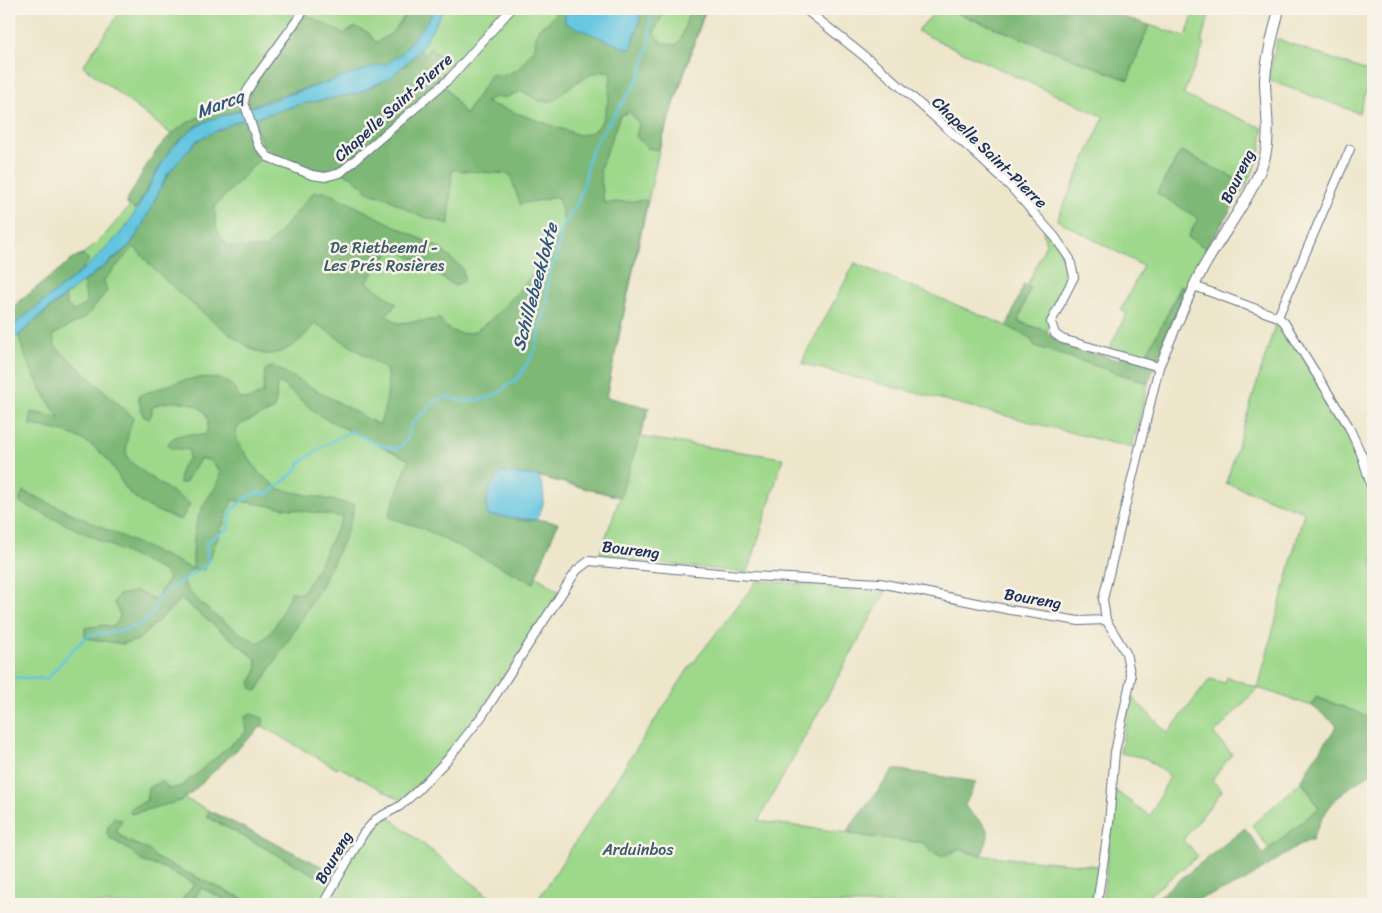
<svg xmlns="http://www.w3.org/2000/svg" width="1382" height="913" viewBox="0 0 1382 913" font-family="Sriracha,sans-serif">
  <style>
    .green { fill: #9ed88b; stroke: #5c8474 }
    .forest { fill: #7eb877; stroke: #4c746a; fill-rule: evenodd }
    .water { fill: #62c5e0; stroke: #3e7a9f }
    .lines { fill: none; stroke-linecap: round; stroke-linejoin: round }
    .stream { stroke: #62c5e0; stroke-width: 2.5 }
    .minor-casing { stroke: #656f84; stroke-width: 10 }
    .tertiary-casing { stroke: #656f84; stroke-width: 12 }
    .minor { stroke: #fff; stroke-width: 8 }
    .tertiary { stroke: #fff; stroke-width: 10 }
    .labels { text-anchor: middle; stroke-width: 5; stroke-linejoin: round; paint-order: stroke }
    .street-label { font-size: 16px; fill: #1b2f5e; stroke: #f7f3e8 }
    .park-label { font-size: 16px; fill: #3c5969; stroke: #f7f3e8 }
    .water-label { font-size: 18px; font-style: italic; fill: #2d547e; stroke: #f7f3e8 }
  </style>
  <rect width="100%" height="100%" fill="#f7f3e8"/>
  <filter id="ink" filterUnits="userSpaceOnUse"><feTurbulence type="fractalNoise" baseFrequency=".02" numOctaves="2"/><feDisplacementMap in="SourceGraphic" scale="10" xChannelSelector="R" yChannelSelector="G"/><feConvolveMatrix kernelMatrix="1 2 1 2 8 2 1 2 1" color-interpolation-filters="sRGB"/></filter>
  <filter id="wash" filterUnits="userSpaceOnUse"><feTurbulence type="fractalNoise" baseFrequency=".0096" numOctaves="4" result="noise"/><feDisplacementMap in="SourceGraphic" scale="20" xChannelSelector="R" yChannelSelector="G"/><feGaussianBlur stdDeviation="1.12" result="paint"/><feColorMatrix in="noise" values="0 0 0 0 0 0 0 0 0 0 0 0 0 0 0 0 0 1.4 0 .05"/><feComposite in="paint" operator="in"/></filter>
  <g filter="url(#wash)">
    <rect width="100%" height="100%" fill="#eee6cb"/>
    <path class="green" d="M122 9H706L659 150 606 397 649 408 640 437 783 458 748 573 601 557 599 556 620 497 528 474 533 583 536 576 560 592C511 664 467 743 401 800L339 767 337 769 262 726 184 798 210 811 207 817 332 884 321 904H254L155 858C144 845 131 845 118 834L110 838 131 851 141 861 164 868 195 884 178 904H9V310L75 257C94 251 115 222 129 207L126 202 159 149 171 134 83 66Z
      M938 9H947L1128 80 1149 25 1186 37 1195 9H1211L1201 42 1205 43 1183 95 1263 128 1260 157 1246 184 1181 151 1157 192 1199 218 1188 237 1207 249 1187 289 1181 286 1146 357 1122 350 1120 354 1108 351 1127 313 1121 310 1143 266 1057 220 1104 117 917 31Z
      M1277 39 1372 73 1359 113 1268 80Z
      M1045 229C1069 261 1076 265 1058 303 1053 313 1049 321 1047 332L1018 321 1030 288 1027 286 1046 244 1043 231Z
      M855 263 1007 326 1030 338 1036 346 1148 383 1132 448 803 364 805 355Z
      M1276 322 1284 328 1345 429 1373 501V718L1316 697 1312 706 1258 688 1214 734 1232 754 1212 780 1222 791 1183 840 1198 856 1138 904H1102L1116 791 1150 816 1170 776 1145 758 1120 753 1132 697 1168 733 1210 679 1225 683 1227 677 1258 688 1304 512 1226 483Z
      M757 581 887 589 758 821 925 843 948 856 958 849 975 855 1099 866 1093 904H535L689 668Z
      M1302 781 1319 808 1269 849 1252 825Z
      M389 817 499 904H329C344 875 358 832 389 817Z
      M202 888 234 904H189Z"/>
    <path class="forest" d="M410 9H433L431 16 402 53 385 66 269 99 253 106 249 103C248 82 291 33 305 14L344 34 355 27 369 33 376 43 392 33Z
      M558 9H665L654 33 661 42 676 45 681 39 690 9H705L658 150 647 148 636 136 639 124 630 112 620 116 600 169 604 203 647 200 606 397 649 408 620 497 538 476 502 472 517 520H542L558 523 533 583 422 528 388 517 409 460 320 416 281 383 277 384 276 402 273 410 241 424 236 430 237 439 243 450 259 473 279 489 355 505C340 567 290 635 257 691L252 689 250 682C256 674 259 667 255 658L181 599 138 640 122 644 85 638V628L104 625 112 627 118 622 120 615 114 602 119 595 137 591 155 600 169 578 164 571 19 502 23 491 193 569C193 548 193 528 202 508 208 494 220 488 220 471L210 460 200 459 185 483H179L181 468 189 458V450L171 448 168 444C176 431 192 435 205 435 220 401 173 396 152 407V414L149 419 143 416 138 396C163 387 205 368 229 383 234 386 237 394 240 399H251L263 393 265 370 273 366 379 425C387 404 390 390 386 369L315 323C303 339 287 355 265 354 247 353 170 286 155 270 148 263 141 254 134 247L104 280 107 291 86 317 53 335 55 346 133 417C130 429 124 444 127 456 130 466 179 496 190 504L181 520C163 514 147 508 133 496 123 488 119 475 111 464 90 437 63 430 30 425L31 412 59 417C47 402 20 352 19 335L65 296 67 305 74 311 87 303 83 283C98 272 126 252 135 238 141 229 144 219 149 210 174 161 189 134 245 119L246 132 261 158 215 206C215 225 216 234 229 247L266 248 314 192H327L439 248 462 268 465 280 455 286 394 247 366 282 397 304 386 315 398 323 440 319C446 331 460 336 473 332 494 324 561 246 563 223 564 215 560 205 558 197L520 204 510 174 452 170 449 224 417 215 385 197 371 194 351 176 333 170 318 171 277 158 262 143 252 119 301 104 359 93 407 64 420 50 424 55 431 47C442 60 441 57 435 71L465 115 491 75 508 74 518 69 535 48 536 34 539 28 550 21ZM602 71 611 72C610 88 608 119 595 130 591 133 584 134 579 135L485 102 495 97H507L522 91 539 101H553C569 87 581 77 602 71ZM233 500 343 517 314 574 302 593 291 592C283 608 275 635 258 643 243 636 185 597 184 581 184 575 189 572 193 569L205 570Z
      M947 9H1099L1149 25 1128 80Z
      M234 101 242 104V109L198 125 172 146 137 207 134 209 126 202C139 180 152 150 172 134 189 119 214 110 234 101Z
      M1181 151 1246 184 1207 249 1188 237 1198 218 1157 193Z
      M83 255 89 260 79 273 9 329V310L75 257Z
      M1024 284 1030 288 1018 322 1045 330 1058 342 1118 360 1122 350 1145 357 1182 286 1187 289 1148 383 1035 346 1030 338 1007 326Z
      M1316 697 1373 718V772C1339 793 1328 802 1312 840L1301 844 1245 881 1216 893 1182 904H1149L1245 828 1263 854 1319 808 1302 781C1310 760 1326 744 1337 725L1312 706Z
      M251 714 263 718V725L191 793 180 801 131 814 129 811 134 806 146 801 148 788 162 781 169 789 182 786 246 732 244 718Z
      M894 769 976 782 965 805C970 816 989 823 988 836 987 842 984 849 982 855L958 849 942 857 929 850 925 843 862 836 847 831Z
      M210 811 337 874 332 884 206 816Z
      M114 817 122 820 116 830C125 847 147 842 156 858L254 904H234L202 888 189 904H178L195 884 164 868 141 861 131 851 110 838 107 833 108 827Z"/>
    <path class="water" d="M433 9H444L420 50 391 77 359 93 301 104 252 119 238 121 197 140 167 175 139 232 128 247 48 309 9 344V329C46 298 87 271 119 235 150 200 156 151 198 126 215 116 234 113 252 107 295 92 339 79 382 64L385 65 402 53 431 16Z
      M571 9H637L640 19 631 49 625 48 565 23V13Z
      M502 472 538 476C546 490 546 507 535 520L488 515C483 500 491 483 502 472Z"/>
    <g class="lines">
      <path class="stream" d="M9 677 47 679 72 650 89 635 124 630 142 624 153 614 156 603 165 592 208 564 206 542 228 529C228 508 241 500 258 492L267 495 296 471 300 463 322 447 351 431 379 445 398 449 407 440 411 425 436 400 448 397 464 401 479 400 496 395 519 377 535 350 547 303 548 274 556 259 562 226 576 206 585 182 588 160 597 140 638 80 649 46 651 9"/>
    </g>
  </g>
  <g filter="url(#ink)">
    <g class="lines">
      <defs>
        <path id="minor" d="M305 9 255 78 246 93 244 102 258 145 268 157 312 175 325 177 340 173 449 79 511 9
          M805 9 884 72 977 155 1009 185 1055 237 1070 259 1074 277 1051 322 1055 334 1062 339 1159 367
          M1278 317 1350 149
          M323 904 363 834 376 819 400 806 417 791 447 760 482 716 577 570 589 561 750 576 880 583 1010 610 1079 621 1106 620
          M1097 904 1109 824 1115 752 1131 678 1126 653 1106 620 1103 599 1159 367 1194 286 1278 317 1284 322 1348 425 1362 456 1373 492"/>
        <path id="tertiary" d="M1194 286C1213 243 1253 200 1265 156 1271 131 1265 105 1265 80 1266 57 1274 32 1279 9"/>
      </defs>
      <use href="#minor" class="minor-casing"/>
      <use href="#tertiary" class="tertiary-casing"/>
      <use href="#minor" class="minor"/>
      <use href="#tertiary" class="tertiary"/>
    </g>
  </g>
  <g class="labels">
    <g class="street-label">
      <text transform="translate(393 107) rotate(-42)" y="6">Chapelle Saint-Pierre</text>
      <text transform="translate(990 152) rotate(44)" y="6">Chapelle Saint-Pierre</text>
      <text transform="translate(1237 176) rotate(-64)" y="6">Boureng</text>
      <text transform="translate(631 549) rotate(7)" y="6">Boureng</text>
      <text transform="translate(1033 598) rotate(10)" y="6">Boureng</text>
      <text transform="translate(333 857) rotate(-60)" y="6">Boureng</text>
    </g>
    <g class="park-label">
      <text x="384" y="253">De Rietbeemd -<tspan x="384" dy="18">Les Prés Rosières</tspan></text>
      <text x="638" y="855">Arduinbos</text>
    </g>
    <g class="water-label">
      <text transform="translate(220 104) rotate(-21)" y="6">Marcq</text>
      <text transform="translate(535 287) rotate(-75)" y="6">Schillebeeklokte</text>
    </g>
  </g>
  <rect width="1382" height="913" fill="none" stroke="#f7f3e8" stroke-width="30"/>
</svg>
